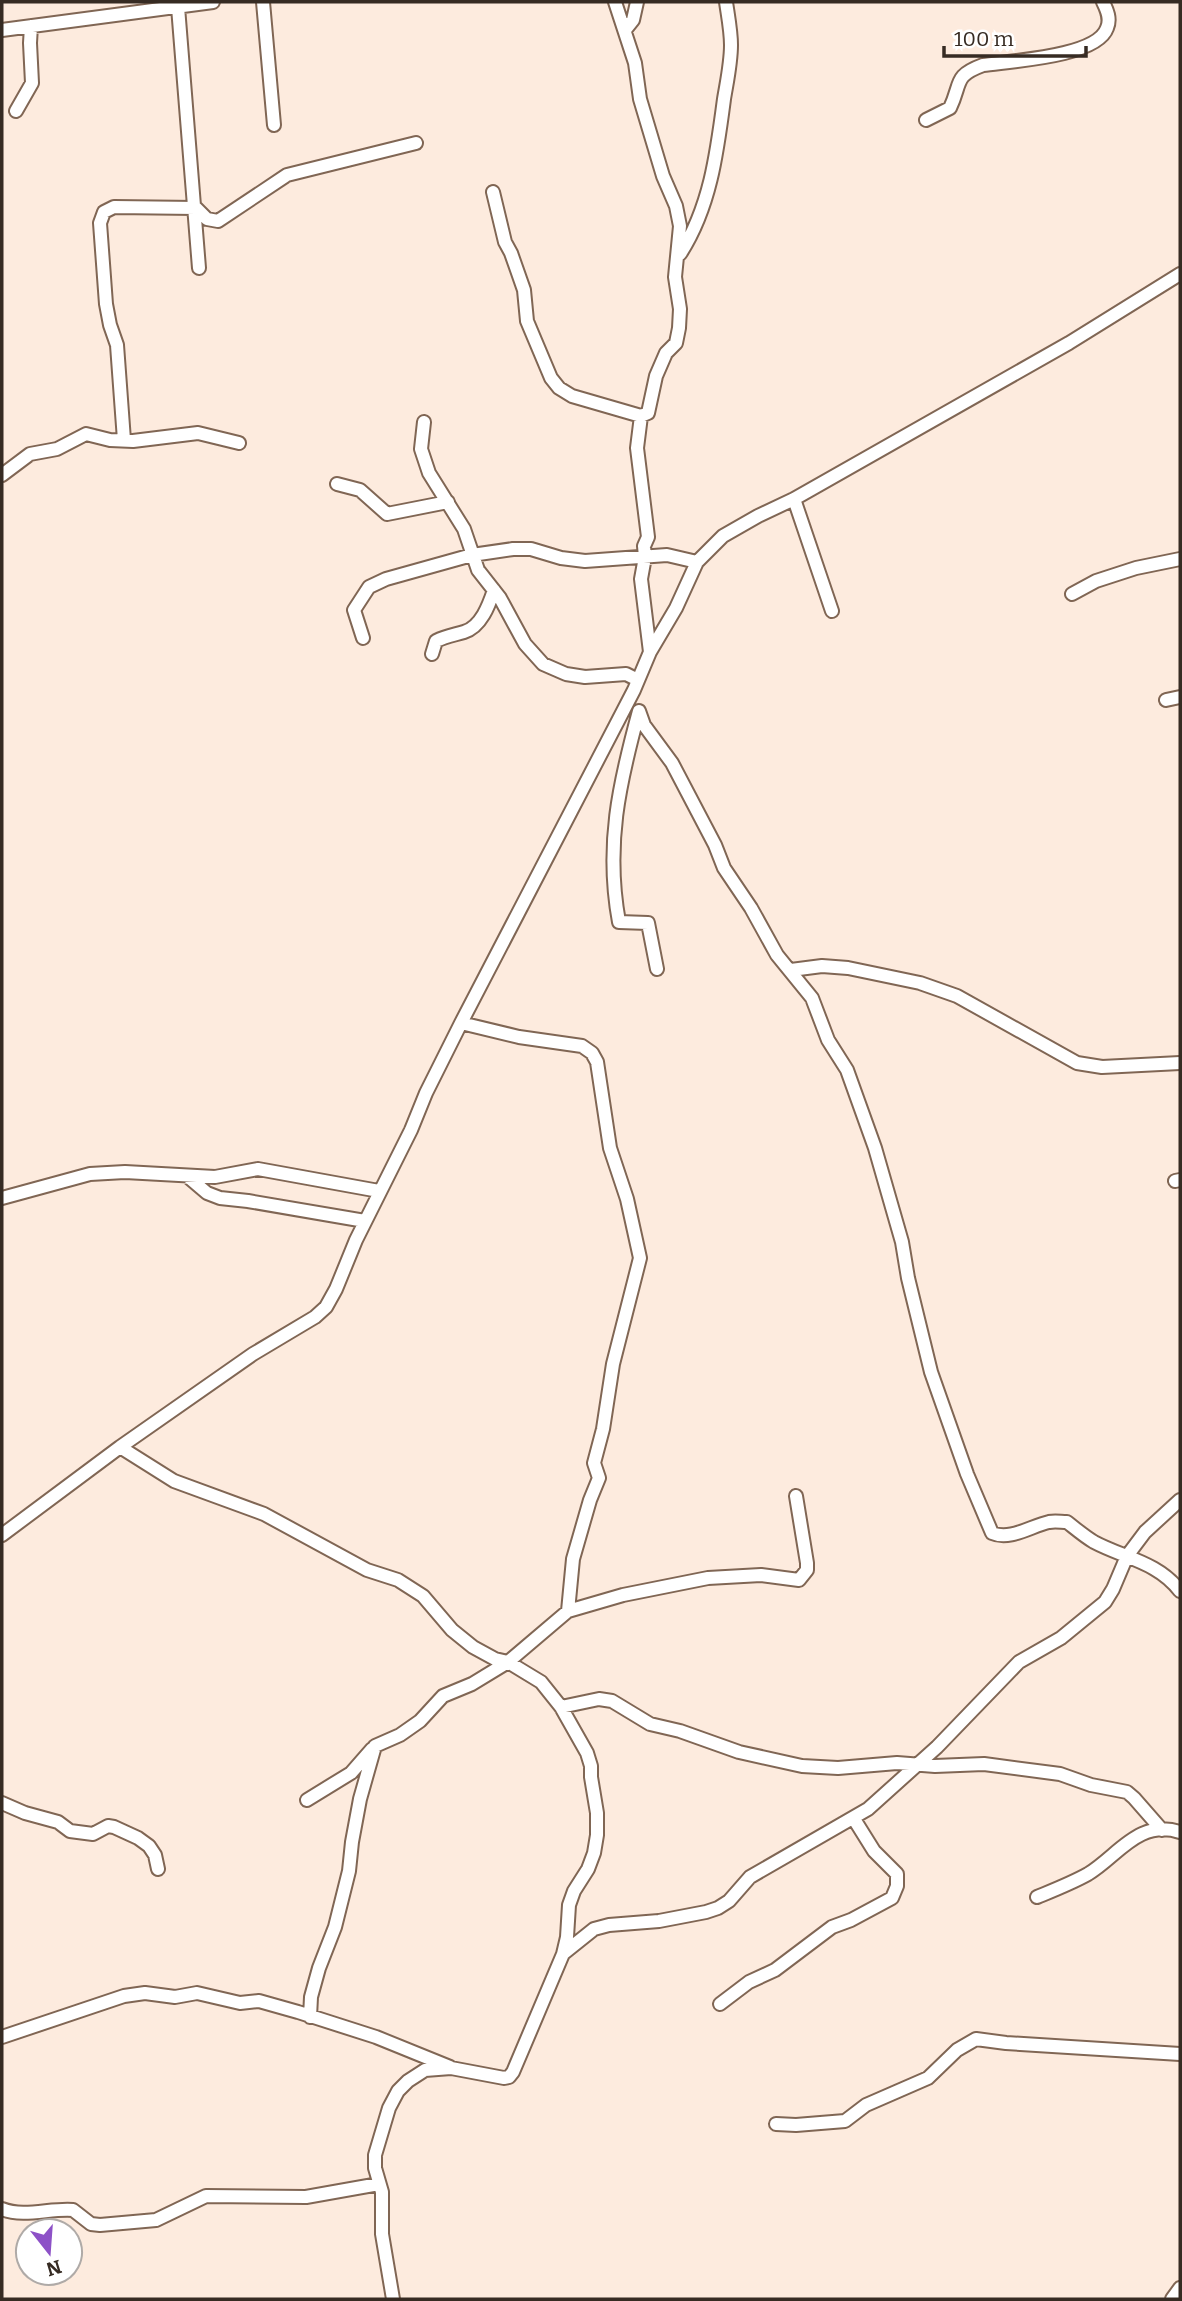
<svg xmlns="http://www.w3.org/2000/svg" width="1182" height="2301" viewBox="0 0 1182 2301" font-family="Bitter,serif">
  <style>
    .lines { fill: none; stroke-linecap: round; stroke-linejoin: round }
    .minor-casing { stroke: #806654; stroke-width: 16 }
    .minor { stroke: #fff; stroke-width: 12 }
  </style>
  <rect width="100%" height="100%" fill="#fdebde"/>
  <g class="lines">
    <defs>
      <path id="minor" d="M263 2 274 125
        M615 2 635 63 640 99 663 176 676 206 680 226 675 277 680 309 679 328 676 343 666 353 656 376 648 413 641 416 637 448 648 537 644 546 645 557 641 579 650 652
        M178 7 199 268
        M2 30 213 2
        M625 30 633 20 637 2
        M16 111 32 83 30 43 31 26
        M926 120 950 108C962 83 953 76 983 65 1010 61 1097 57 1107 28 1111 19 1107 10 1103 2
        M493 192 505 242 511 253 524 290 527 321 551 378 559 388 572 396 641 416
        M680 254C710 208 717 153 724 99 727 81 731 63 731 45 731 31 728 16 726 2
        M424 422 421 449 429 473 464 529 478 570 500 598 525 644 543 664 566 674 585 677 626 674 638 680
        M124 440 117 345 110 325 106 304 100 223 104 212 114 207 196 208 207 219 218 221 287 175 416 143
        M2 475 30 454 57 449 86 434 110 440 133 441 198 433 239 443
        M337 484 360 490 387 514 448 502
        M794 499 832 611
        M1072 594 1096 581 1136 568 1180 559
        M363 638 354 610 369 587 386 579 472 555 513 549H531L561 558 585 561 667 555 697 562
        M432 654 436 641C446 636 454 635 464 632 481 627 489 605 494 590
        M1166 700 1180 697
        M657 969 648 923 619 922C605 846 619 784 639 711L644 725 672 763 715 845 724 868 751 908 777 955 812 998 828 1040 847 1070 875 1148 902 1242 908 1278 931 1372 967 1474 992 1533C1010 1541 1031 1526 1049 1522 1055 1521 1061 1522 1067 1522 1076 1529 1084 1536 1094 1542 1124 1558 1158 1562 1180 1591
        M791 970 822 966 848 968 920 983 957 996 1077 1063 1102 1067 1180 1063
        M461 1023 519 1037 582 1046 592 1053 597 1062 610 1148 627 1199 640 1258 613 1364 603 1429 594 1463 599 1478 590 1500 573 1559 568 1611
        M187 1176 207 1193 220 1198 248 1201 365 1221
        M1175 1181 1180 1180
        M2 1198 90 1174 125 1172 215 1177 258 1169 379 1191
        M120 1447 174 1481 264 1514 367 1570 398 1580 423 1596 452 1630 473 1647 495 1659 508 1662 541 1682 561 1707 587 1753 591 1766V1777L597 1813V1835L594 1853 588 1869 574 1891 569 1905 567 1937 563 1954 513 2072 509 2077 504 2078 451 2068 425 2070 408 2081 398 2091 389 2108 375 2155V2168L382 2192V2234L393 2299
        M2 1535 120 1447 253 1354 315 1317 326 1307 336 1289 356 1240 411 1130 426 1093 461 1023 634 690 650 652 676 608 697 562 723 536 758 516 794 499 1069 343 1180 274
        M561 1707 599 1699 612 1701 650 1724 680 1731 739 1752 802 1766 838 1768 897 1763 935 1766 984 1764 1060 1774 1091 1785 1127 1792 1134 1798 1162 1830
        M307 1800 351 1773 372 1749
        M2 1803 25 1813 58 1822 70 1831 93 1834 108 1826 114 1827 138 1838 149 1846 155 1855 158 1869
        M1037 1897C1054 1890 1072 1883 1088 1874 1118 1856 1138 1819 1180 1832
        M564 1953 594 1929 609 1925 659 1921 706 1912 718 1908 729 1901 750 1877 868 1809 937 1747 1019 1662 1061 1638 1105 1602 1113 1589 1127 1556 1145 1532 1180 1500
        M720 2004 749 1982 775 1970 832 1927 851 1920 892 1898 897 1886V1874L874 1851 854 1819
        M310 2017 311 1997 319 1968 335 1927 349 1871 352 1842 360 1799 375 1746 400 1735 420 1721 443 1696 472 1684 508 1662 568 1611 623 1595 708 1578 761 1575 799 1580 807 1570V1563L796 1496
        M2 2037 124 1996 145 1993 175 1997 197 1993 240 2003 259 2001 298 2012 376 2037 450 2067
        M776 2124 796 2125 845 2121 866 2105 928 2078 957 2050 976 2039 1006 2043 1180 2054
        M2 2209C24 2218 50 2208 73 2210L91 2224 100 2225 156 2220 206 2196 306 2197 379 2184
        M1172 2299 1180 2288"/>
    </defs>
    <use href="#minor" class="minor-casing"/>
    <use href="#minor" class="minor"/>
  </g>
  <rect width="1182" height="2301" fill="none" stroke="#362b23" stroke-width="7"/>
  <g transform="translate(49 2252) rotate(163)"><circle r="33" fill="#ffffff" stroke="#afaaa7" stroke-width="2"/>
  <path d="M0-5L12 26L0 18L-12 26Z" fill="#8d51c7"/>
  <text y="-10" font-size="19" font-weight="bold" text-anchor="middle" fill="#362b23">N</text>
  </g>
  <path d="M944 46v10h142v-10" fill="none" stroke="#362b23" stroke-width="3.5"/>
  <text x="954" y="46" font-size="21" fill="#362b23" stroke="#ffffff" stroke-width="5" paint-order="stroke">100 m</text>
</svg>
